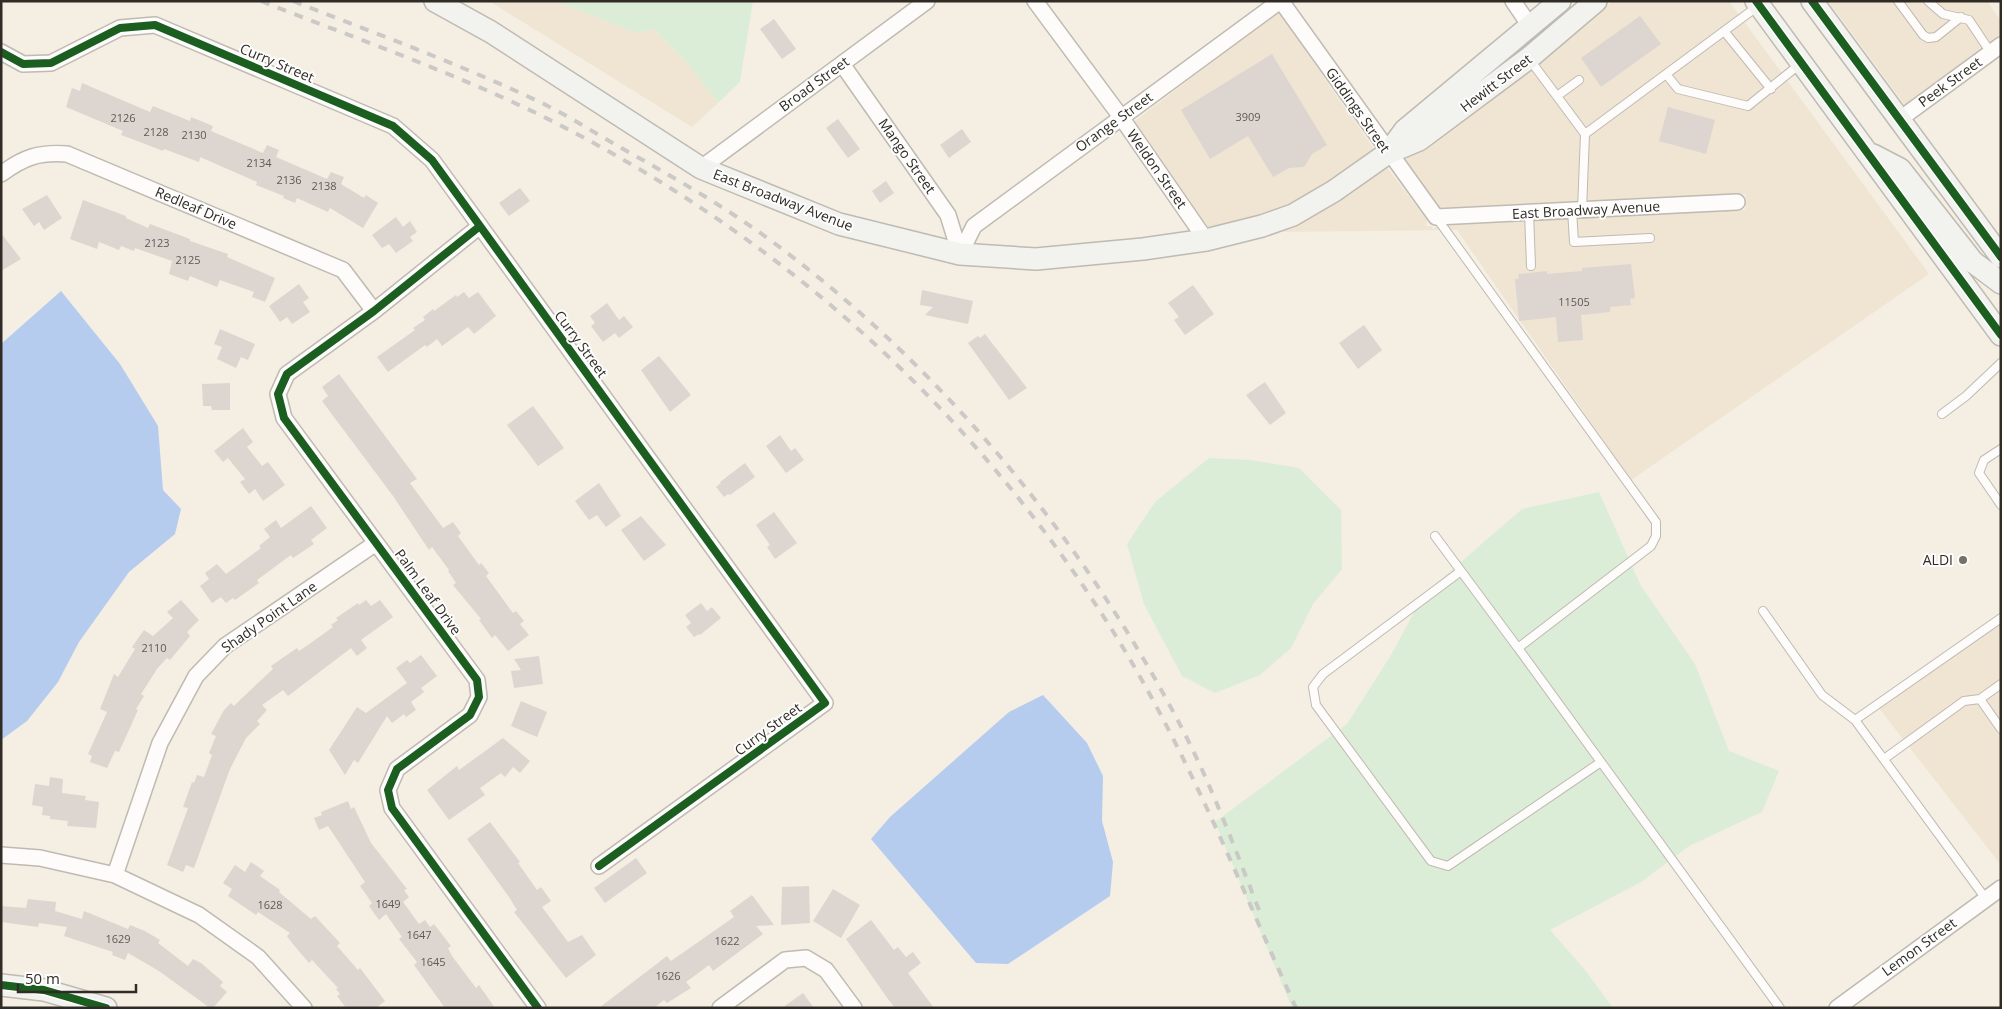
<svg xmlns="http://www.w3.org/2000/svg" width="2002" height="1009" viewBox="0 0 2002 1009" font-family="'Open Sans',sans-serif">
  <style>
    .built { fill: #f0e4d2 }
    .green { fill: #dcedd7 }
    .water { fill: #b5ccee }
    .building { fill: #ddd6d0 }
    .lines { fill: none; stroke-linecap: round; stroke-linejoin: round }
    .lane-casing { stroke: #bfbab2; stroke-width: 10 }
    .street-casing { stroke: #bfbab2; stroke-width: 18 }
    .secondary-casing { stroke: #bfbab2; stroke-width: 24 }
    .lane { stroke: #fdfcfb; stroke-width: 8 }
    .street { stroke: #fdfcfb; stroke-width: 15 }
    .secondary { stroke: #f2f2ee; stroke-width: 21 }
    .rail { stroke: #cac9c6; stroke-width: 4; stroke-dasharray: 9 9; stroke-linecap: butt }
    .cycleway-casing { stroke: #fdfdfd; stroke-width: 11 }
    .cycleway { stroke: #1b5e20; stroke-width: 8 }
    .poi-dot { fill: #757068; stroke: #fdfdfd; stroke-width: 2 }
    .labels { text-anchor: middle; stroke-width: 4; stroke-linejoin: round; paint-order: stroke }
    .number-label { font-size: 11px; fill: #5e5952 }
    .street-label { font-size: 14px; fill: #302c25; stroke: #fdfdfd }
    .poi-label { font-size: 14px; fill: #302c25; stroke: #fdfdfd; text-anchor: end }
  </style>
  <rect width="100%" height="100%" fill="#f4eee3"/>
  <path class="built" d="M489 1H560L565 5 637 33 653 29 688 64 718 103 692 127Z
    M1615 1H1729L1929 274 1631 480 1457 230 1271 232 1385 165 1427 220 1426 226H1431L1433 229 1438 225 1745 210 1746 194 1440 208 1402 156 1600 9Z
    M1828 1H1987L2001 21V35L1905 105Z
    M1278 12 1376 152 1290 207 1211 231 1135 121Z
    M2001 612V865L1875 703Z"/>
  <path class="green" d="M560 1H753L740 82 718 103 688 64 653 29 637 33 565 5Z
    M1209 458 1250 460 1299 468 1341 510 1342 569 1313 604 1291 648 1260 675 1215 693 1182 676 1144 604 1127 544 1155 502Z
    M1599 492 1641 586 1695 664 1729 751 1779 771 1762 812 1689 846 1641 882 1550 930 1586 971 1613 1008H1292L1215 822 1347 724 1391 655 1424 594 1522 509Z"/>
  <path class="water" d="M61 291 120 364 158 426 163 490 181 509 175 534 129 572 79 642 58 682 27 721 1 740V344Z
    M1043 695 1087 743 1103 776 1102 821 1113 862 1110 896 1008 964 976 963 871 839 890 817 1009 712Z"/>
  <path class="building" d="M1640 16 1661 44 1601 87 1581 58Z
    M774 19 796 49 782 59 760 29Z
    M1272 54 1327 145 1312 154 1304 167 1289 168 1273 177 1248 136 1210 159 1181 110Z
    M82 83 150 112 153 106 190 121 191 117 213 126 211 131 263 153 267 145 279 150 276 157 327 179 331 172 344 177 341 184 364 198 366 195 378 203 363 228 330 208 328 212 297 198 295 203 283 198 284 196 256 185 257 182 200 157 199 162 164 149 163 151 140 142 121 135 123 131 66 107 72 88 80 91Z
    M1668 107 1715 120 1706 154 1659 141Z
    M838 119 860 149 848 158 826 128Z
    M962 129 971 142 949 158 940 145Z
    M886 181 894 193 880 203 872 191Z
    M520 188 530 201 509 216 499 203Z
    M47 195 62 218 44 230 39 222 34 226 22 209Z
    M83 200 126 216V218L148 228 150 224 190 239V241L228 254 227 257 275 278 265 302 252 297 254 292 220 280 217 287 190 276 188 281 169 274 172 261 135 248 134 251 121 246 119 250 99 242 97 249 70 239Z
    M396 217 403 227 410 221 417 232 410 237 413 241 396 253 389 244 382 248 372 235Z
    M1 233 21 259 1 271Z
    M1631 264 1635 298 1630 299 1631 305 1610 307V312L1581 315 1583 340 1558 342 1556 317 1519 321 1515 279H1519L1518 274 1547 271V274L1582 271V268Z
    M299 284 309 298 303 302 310 312 292 324 287 317 280 322 269 306Z
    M1193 285 1214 314 1185 335 1174 320 1179 317 1168 303Z
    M922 290 973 301 968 324 925 315 933 307 920 305Z
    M464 292 469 298 478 292 496 316 474 334 468 327 442 346 437 339 427 347 425 345 388 372 377 357 415 330 413 328 425 320 423 317 433 309 434 311 456 295 457 297Z
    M607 303 619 320 624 316 633 327 619 338 615 333 603 342 591 326 595 323 590 316Z
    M1364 325 1382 350 1358 369 1339 343Z
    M220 329 255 344 248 360 241 357 236 368 217 359 222 347 214 344Z
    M985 334 1027 388 1009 400 968 343 978 336 980 338Z
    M659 356 691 395 670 412 641 370Z
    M339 374 417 479 410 483 443 528 453 522 461 533 458 536 479 565 481 563 489 573 486 576 513 613 516 611 524 621 520 624 529 635 508 651 495 635 492 638 479 620 481 619 453 585 456 583 448 571 449 570 432 547 429 550 393 496 322 401 328 396 322 387Z
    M1265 382 1286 413 1270 425 1246 395Z
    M230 383V410H212L211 406H203L202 384Z
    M533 406 564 448 538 466 507 425Z
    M243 428 253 442 247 447 262 466 268 462 285 485 263 501 255 489 249 494 240 482 245 479 228 458 223 462 214 451Z
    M780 435 791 451 795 448 804 460 786 473 766 446Z
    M745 463 755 477 730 495 728 494 724 497 716 487 721 483 720 482Z
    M599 483 621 516 606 527 597 515 589 520 575 501Z
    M311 506 327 528 311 540 314 544 293 558 291 555 257 580 259 583 235 600 233 598 226 603 221 597 212 603 200 586 209 579 205 573 217 564 226 574 261 548 259 546 270 537 264 529 276 520 281 528Z
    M774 512 797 543 775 559 767 547 770 545 756 525Z
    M641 516 666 545 644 561 621 530Z
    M181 600 199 620 187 632 190 636 170 660 167 658 157 669 141 694 144 696 136 709 138 710 119 752 115 751 107 768 90 762 92 756 88 754 107 712 100 709 114 674 118 677 135 649 132 647 144 630 153 636 173 618 167 612Z
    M366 600 371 606 380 600 393 617 361 640 367 648 357 656 351 648 288 696 283 690 262 705 267 710 257 721 260 724 246 738 230 769 194 868 186 865 183 872 167 865 188 808 183 807 192 782 194 783 197 775 204 777 212 755 209 753 216 736 211 734 224 710 231 703 234 706 241 699 273 669 271 666 297 648 299 651 308 645 333 627 331 625 338 620 336 618 358 603 359 605Z
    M701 603 707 611 712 607 721 618 700 635 699 634 694 637 686 627 691 623 685 615Z
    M421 655 437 676 421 688 424 692 411 702 416 710 406 717 404 714 392 723 387 716 358 763 354 760 345 775 329 750 357 707 366 713 407 683 396 668 407 660 410 663Z
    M539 656 543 684 514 688 511 671 521 670 514 659Z
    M521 701 547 712 537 737 511 726Z
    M503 738 530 761 520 773 513 767 505 777 501 773 480 788 485 795 449 820 427 790 457 766 459 770Z
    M50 777 63 779 62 793 86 796 85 800 99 802 96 828 67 826 68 821 50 819V816L42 815 43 807 32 805 35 784 49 786Z
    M348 801 351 809 354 807 371 843 407 889 404 890 409 897 403 902 419 924 425 920 430 927 434 924 451 946 448 948 452 956 476 988 479 985 495 1008H445L414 965 417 962 399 939 402 937 386 914 379 920 369 906 372 903 360 886 365 882 328 826 319 830 314 818 322 815 321 812Z
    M490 822 520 862 518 863 537 890 541 887 551 901 542 907 568 942 582 935 596 955 566 978 514 912 517 910 509 897 467 839Z
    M636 858 647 873 605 903 594 888Z
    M251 862 264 871 260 876 280 890 279 892 311 919 315 916 340 943 337 946 358 970 360 968 385 1001 376 1008H346L337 996 340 994 336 989 338 988 312 960 309 963 292 943 287 936 290 933 258 912 256 915 228 896 232 889 223 883 235 865 245 872Z
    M809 886 810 923 781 925 782 887Z
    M833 889 860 905 841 938 813 921Z
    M752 895 774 925 756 926 763 934 713 971 709 965 686 982 691 988 667 1003 664 1000 654 1008H599L667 956 671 961 734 917 730 911Z
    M28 899 56 902 55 911 82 919 84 911 128 929 130 925 145 931 160 940 158 943 188 966 193 959 201 963 223 982 220 986 227 992 213 1008H210L159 971 128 953 125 960 112 955 113 952 64 936 67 927 39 923 38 927 1 922V906L26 908Z
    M871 920 894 950 898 947 906 957 913 952 921 963 908 973 934 1008H895L888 999 846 939Z
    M803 993 814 1008H782Z"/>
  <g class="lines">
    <defs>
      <path id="lane" d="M1898 1 1923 35 1928 38 1936 37 1961 17
        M1928 1 1943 14 1969 20 1991 53
        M1724 31 1771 89
        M1530 60 1585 134 1758 6
        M1666 74 1678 89 1748 106 1800 64
        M1557 96 1579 80
        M1572 210 1574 242 1650 238
        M1582 210 1585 134
        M1529 212 1531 266
        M1942 414 1966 396 2001 363
        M2001 449 1984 460 1979 473 2001 505
        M1435 536 1518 648 1651 546 1656 536V522L1436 217
        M1461 571 1323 674 1313 687 1316 705 1431 861 1448 866 1601 762
        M1763 611 1822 695 1855 720 1986 899
        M1518 648 1780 1008
        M2001 684 1980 699 2001 729
        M1855 720 2001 618
        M1884 759 1964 701 1980 699"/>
      <path id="street" d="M1035 1 1121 117 1206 240
        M1281 1 1436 217 1737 202
        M1513 1 1530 26
        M1 52 23 64 51 63 120 28 155 25 393 126 432 160 480 226 825 703 599 866
        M842 64 948 215 960 254
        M1900 119 2001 45
        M701 168 927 1
        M1 174C24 157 39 152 67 154L343 270 374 311
        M480 226 374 311 287 374 278 394 284 418 477 680 479 697 470 715 397 769 388 790 392 808 538 1008
        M960 254 974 226 1280 1
        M1 855 40 858 115 875 199 915 258 957 304 1008
        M115 875 160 743 196 676 225 646 376 543
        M720 1008 785 960 806 958 826 970 854 1008
        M1837 1008 2001 888"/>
      <path id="secondary" d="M435 1 491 32 701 168 839 224 960 254 1036 259 1143 249 1206 240 1262 226 1293 215 1334 191 1388 153 1419 140 1529 58 1596 1
        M1756 1 2001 335
        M1812 1 2001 257
        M1388 153 1405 130 1560 1
        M1873 155 1900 169 1973 262 2001 283
        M1 985 44 990 106 1008"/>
    </defs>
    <use href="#lane" class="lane-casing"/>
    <use href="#street" class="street-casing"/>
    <use href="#secondary" class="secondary-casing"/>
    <use href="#lane" class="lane"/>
    <use href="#street" class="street"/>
    <use href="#secondary" class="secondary"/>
    <path class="rail" d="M261 1C354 38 450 71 540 115 775 232 966 401 1107 622 1184 742 1237 878 1296 1008
      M293 1C377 34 462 65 544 104 568 116 592 131 616 145 675 178 733 211 786 252 947 374 1082 540 1176 717 1210 780 1235 849 1261 915"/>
    <defs>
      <path id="cycleway" d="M1756 1 2001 335
        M1812 1 2001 257
        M1 52 23 64 51 63 120 28 155 25 393 126 432 160 480 226 825 703 599 866
        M480 226 374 311 287 374 278 394 284 418 477 680 479 697 470 715 397 769 388 790 392 808 538 1008
        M1 985 44 990 106 1008"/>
    </defs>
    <use href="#cycleway" class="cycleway-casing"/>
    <use href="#cycleway" class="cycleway"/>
  </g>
  <circle class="poi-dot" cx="1963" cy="560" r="5"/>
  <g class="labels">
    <g class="number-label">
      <text x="1248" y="121">3909</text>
      <text x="123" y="122">2126</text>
      <text x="156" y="136">2128</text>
      <text x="194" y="139">2130</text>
      <text x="259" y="167">2134</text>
      <text x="289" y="184">2136</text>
      <text x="324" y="190">2138</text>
      <text x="157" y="247">2123</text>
      <text x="188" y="264">2125</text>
      <text x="1574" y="306">11505</text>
      <text x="154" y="652">2110</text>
      <text x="388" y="908">1649</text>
      <text x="270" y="909">1628</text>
      <text x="419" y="939">1647</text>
      <text x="118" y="943">1629</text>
      <text x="727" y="945">1622</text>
      <text x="433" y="966">1645</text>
      <text x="668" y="980">1626</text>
    </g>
    <g class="street-label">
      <text transform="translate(277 63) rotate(23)" y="5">Curry Street</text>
      <text transform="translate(1950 82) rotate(-36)" y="5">Peek Street</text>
      <text transform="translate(1496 83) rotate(-37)" y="5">Hewitt Street</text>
      <text transform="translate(814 84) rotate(-36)" y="5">Broad Street</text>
      <text transform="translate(1358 110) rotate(55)" y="5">Giddings Street</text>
      <text transform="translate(1114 122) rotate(-36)" y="5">Orange Street</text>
      <text transform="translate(907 156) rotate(55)" y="5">Mango Street</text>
      <text transform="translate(1157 169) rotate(55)" y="5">Weldon Street</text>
      <text transform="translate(783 200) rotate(21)" y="5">East Broadway Avenue</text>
      <text transform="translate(196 208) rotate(23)" y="5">Redleaf Drive</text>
      <text transform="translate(1586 210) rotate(-3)" y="5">East Broadway Avenue</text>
      <text transform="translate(581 344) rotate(54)" y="5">Curry Street</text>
      <text transform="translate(428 592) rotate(54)" y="5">Palm Leaf Drive</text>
      <text transform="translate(269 617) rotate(-35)" y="5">Shady Point Lane</text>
      <text transform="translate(768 729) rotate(-36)" y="5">Curry Street</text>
      <text transform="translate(1919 947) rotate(-36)" y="5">Lemon Street</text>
    </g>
    <g class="poi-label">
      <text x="1953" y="565">ALDI</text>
    </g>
  </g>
  <rect width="2002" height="1009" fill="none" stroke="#302c25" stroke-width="5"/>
  <path d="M18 984v8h118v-8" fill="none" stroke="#302c25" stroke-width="2.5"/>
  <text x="25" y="984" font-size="15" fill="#302c25" stroke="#fdfdfd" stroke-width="4" paint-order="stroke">50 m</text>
</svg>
